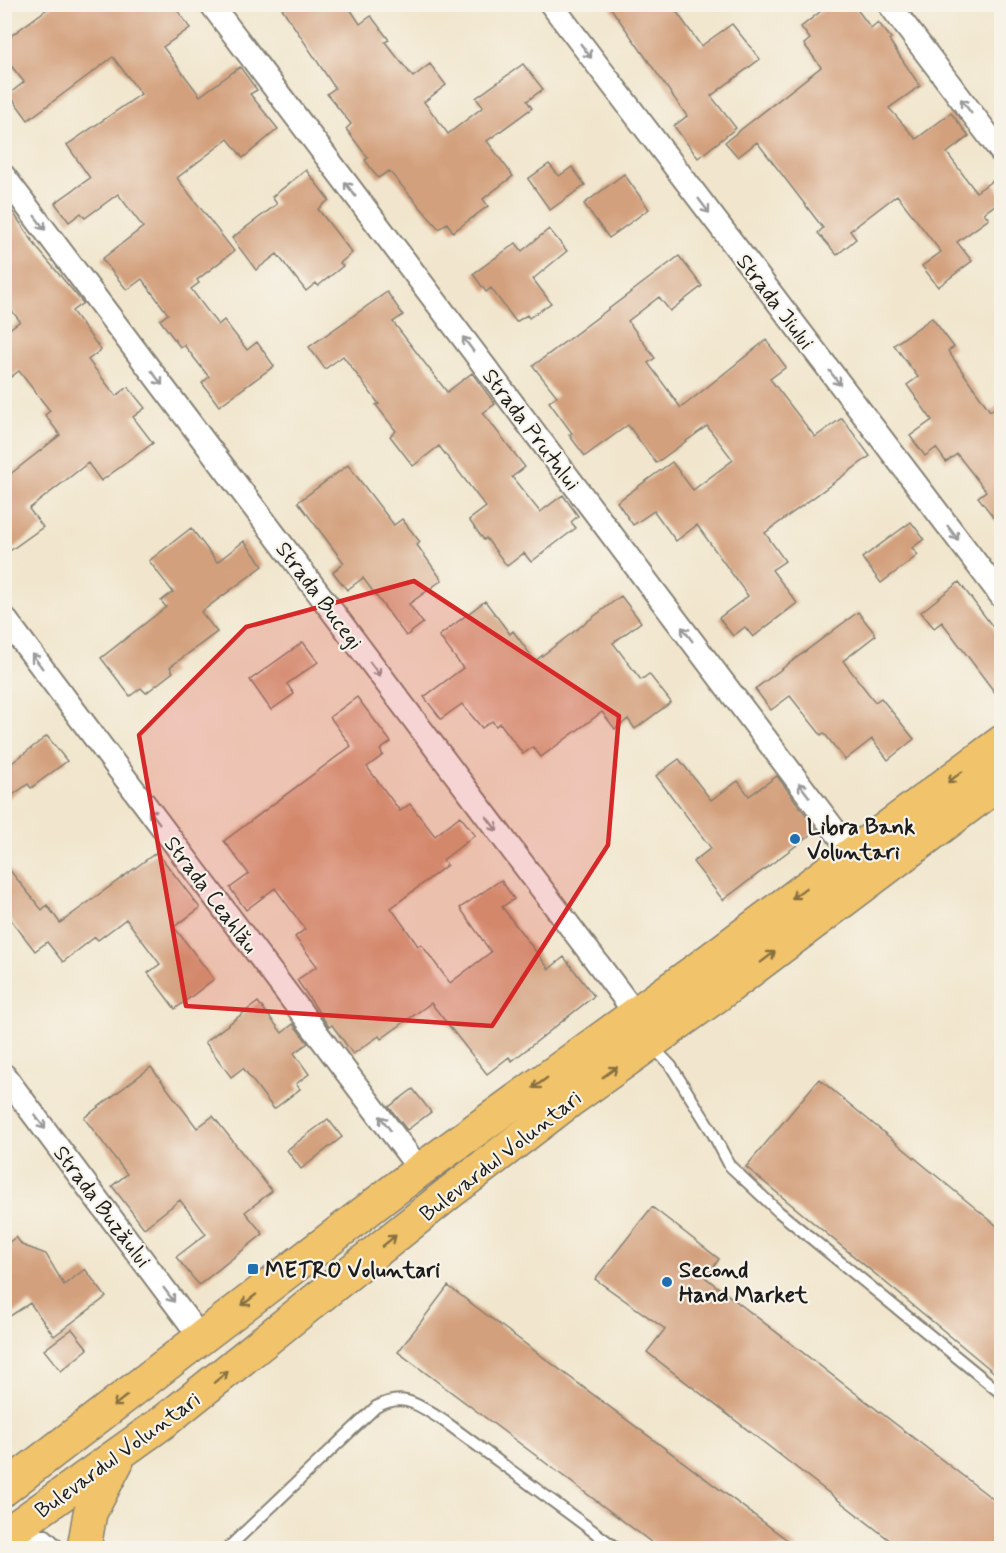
<svg xmlns="http://www.w3.org/2000/svg" width="1006" height="1553" viewBox="0 0 1006 1553" font-family="Mynerve,sans-serif">
  <style>
    .building { fill: #d3a07d }
    .lines { fill: none; stroke-linecap: round; stroke-linejoin: round }
    .service-casing { stroke: #868174; stroke-width: 14 }
    .minor-casing { stroke: #868174; stroke-width: 26 }
    .trunk-casing { stroke: #868174; stroke-width: 36 }
    .service { stroke: #fff; stroke-width: 10 }
    .minor { stroke: #fff; stroke-width: 22 }
    .trunk { stroke: #f1c36a; stroke-width: 33 }
    .oneway { stroke: #999 }
    .oneway2 { stroke: #867043 }
    .marked { fill: #d62828; fill-opacity: 0.2; stroke: #d62828; stroke-width: 4.5; stroke-linejoin: round }
    .poi-dot { fill: #1f6fb2; stroke: #f7f3e8; stroke-width: 2 }
    .labels { text-anchor: middle; stroke-width: 4.5; stroke-linejoin: round; paint-order: stroke }
    .street-label { font-size: 22px; fill: #1c1c1c; stroke: #f7f3e8 }
    .poi-label { font-size: 22px; font-weight: bold; fill: #1c1c1c; stroke: #f7f3e8; text-anchor: start }
  </style>
  <rect width="100%" height="100%" fill="#f7f3e8"/>
  <filter id="ink" filterUnits="userSpaceOnUse"><feTurbulence type="fractalNoise" baseFrequency=".0167" numOctaves="2"/><feDisplacementMap in="SourceGraphic" scale="12" xChannelSelector="R" yChannelSelector="G"/><feConvolveMatrix kernelMatrix="1 2 1 2 8 2 1 2 1" color-interpolation-filters="sRGB"/></filter>
  <filter id="wash" filterUnits="userSpaceOnUse"><feTurbulence type="fractalNoise" baseFrequency=".008" numOctaves="4" result="noise"/><feDisplacementMap in="SourceGraphic" scale="24" xChannelSelector="R" yChannelSelector="G"/><feGaussianBlur stdDeviation="1.35" result="paint"/><feColorMatrix in="noise" values="0 0 0 0 0 0 0 0 0 0 0 0 0 0 0 0 0 1.4 0 .05"/><feComposite in="paint" operator="in"/></filter>
  <g filter="url(#wash)">
    <rect width="100%" height="100%" fill="#f1e6cd"/>
    <g id="blocks">
      <path class="building" d="M54 4H173L190 28 163 47 200 96 240 67 257 90 250 94 278 129 243 158 228 139 177 178 234 251 197 280 199 283 191 289 218 325 224 320 247 350 257 342 274 366 219 406 202 383 209 377 184 345 180 347 160 320 168 314 142 279 127 290 102 259 143 227 118 194 85 218 81 213 69 222 55 203 90 178 67 145 141 94 113 57 28 120 9 94 24 82 4 57V41Z
        M279 4H347L360 24 371 16 389 40 385 42 413 77 430 64 446 85 424 102 448 134 483 107 476 98 523 64 543 89 527 101 532 108 487 141 513 176 483 199 488 206 453 232 447 223 439 229 389 171 378 178 365 160 368 158 346 129 351 124 327 94 335 88Z
        M608 4H671L701 46 732 24 760 59 711 96 736 128 698 158 674 126 687 116Z
        M830 4H853L871 28 878 22 891 38 889 40 920 86 889 108 916 139 951 113 969 136 947 153 976 192 992 181 1002 194V200L984 213 989 219 957 242 972 261 938 287 922 266 941 252 897 195 850 231 856 239 837 255 818 233 823 228 757 142 738 157 725 142 821 67 804 44 810 39 801 27Z
        M549 164 559 176 572 167 585 185 550 210 528 179Z
        M306 170 329 200 318 209 352 253 340 263 343 266 318 286 316 283 306 291 277 254 256 270 232 238 277 204 272 197Z
        M624 174 649 209 609 238 584 204Z
        M4 199 38 249 83 303 72 311 101 350 88 360 116 396 128 387 145 408 133 417 153 443 101 481 88 463 29 509 43 527 4 555V479L60 435 45 415 50 411 19 371 4 382V333L20 321 4 301Z
        M549 229 567 251 533 279 551 303 529 318 527 315 516 322 491 288 486 292 473 274 516 243 522 251Z
        M679 256 702 286 670 311 659 297 628 321 655 358 648 363 681 408 766 340 786 367 770 379 815 437 842 418 870 456 765 533 785 561 772 570 797 603 753 637 745 627 733 636 719 618 748 596 697 525 676 541 654 511 633 525 617 502 672 462 693 490 733 460 707 426 656 463 628 425 585 456 569 435 572 433 549 402 557 396 533 366Z
        M387 292 403 315 393 322 447 392 472 373 495 404 483 413 525 467 512 477 540 512 563 495 578 516 571 522 576 528 531 562 524 553 507 566 486 538 484 540 469 520 486 507 439 446 413 466 390 436 396 431 376 405 379 404 343 356 325 369 309 347Z
        M932 318 954 347 948 351 990 411 1002 403V528L978 497 986 491 957 454 946 462 936 448 925 456 910 436 932 420 907 385 918 377 894 345Z
        M348 465 394 525 402 519 420 542 417 545 442 580 409 604 423 623 406 636 363 578 347 590 333 572 344 563 298 502Z
        M911 522 924 539 912 548 918 555 881 583 862 558Z
        M191 528 217 562 244 541 263 566 201 612 217 632 170 667 173 672 146 693 141 688 130 696 101 658 166 607 161 601 173 592 149 561Z
        M959 582 1002 639V702L942 622 934 628 921 612Z
        M621 596 641 622 613 643 641 680 649 674 671 702 635 729 628 719 615 729 602 712 541 757 533 747 523 754 500 723 496 726 492 721 482 728 462 704 441 719 424 697 463 668 439 636 485 601 510 634 513 631 535 661Z
        M858 612 876 635 843 661 875 702 881 698 914 739 888 760 872 739 845 760 824 733 821 735 790 696 771 710 755 689Z
        M303 642 318 662 287 684 294 694 271 710 250 680Z
        M357 697 391 742 380 750 383 755 367 767 400 811 410 804 435 836 460 816 475 835 443 860 447 865 391 908 418 946 421 944 450 983 491 952 460 908 501 880 514 899 502 907 549 969 564 957 594 996 512 1061 509 1057 487 1074 431 1003 381 1039 379 1036 353 1054 332 1025 329 1027 297 980 317 966 295 937 305 929 275 888 246 910 230 888 249 874 224 841 351 746 330 717Z
        M47 736 67 761 31 788 28 784 4 801V769Z
        M679 759 711 800 738 781 749 796 777 776 817 830 723 900 693 862 711 848 656 776Z
        M157 852 200 908 174 927 214 979 175 1009 148 973 160 964 126 919 98 940 95 937 63 962 47 942 35 951 4 911V863L42 910 47 905 60 923Z
        M258 1002 282 1033 293 1024 308 1043 294 1053 309 1074 296 1084 300 1089 274 1109 243 1068 231 1077 205 1042Z
        M151 1067 197 1128 213 1116 272 1191 245 1212 263 1234 199 1285 176 1257 206 1234 180 1200 144 1228 112 1186 127 1174 84 1118Z
        M819 1079 1002 1230V1379L746 1167Z
        M413 1089 431 1112 407 1130 389 1107Z
        M328 1119 342 1137 301 1169 287 1150Z
        M652 1207 719 1259 706 1278 1002 1506V1548H900L647 1352 665 1329 595 1279Z
        M16 1237 22 1245 46 1254 64 1285 85 1269 106 1297 54 1336 30 1303 4 1320V1246Z
        M448 1286 798 1548H659L398 1352Z
        M72 1329 88 1349 61 1371 44 1350Z"/>
    </g>
  </g>
  <g filter="url(#ink)">
    <use href="#blocks" fill-opacity="0" stroke="#868174" stroke-width="1.5"/>
    <g class="lines">
      <defs>
        <path id="service" d="M652 1046 671 1066 711 1130 730 1166 779 1212 1002 1394
          M20 1535H46L60 1548
          M228 1548 376 1407C405 1391 419 1406 444 1421L616 1548"/>
        <path id="minor" d="M211 4 852 853
          M551 4 1002 597
          M889 4 1002 153
          M4 176 636 1014
          M4 617 420 1170
          M4 1075 201 1338"/>
        <path id="trunk" d="M4 1489 420 1170 699 968 1002 742
          M4 1536 166 1420 449 1193 572 1099 719 994 1002 781
          M84 1548 90 1513 117 1461"/>
      </defs>
      <use href="#service" class="service-casing"/>
      <use href="#minor" class="minor-casing"/>
      <use href="#trunk" class="trunk-casing"/>
      <use href="#service" class="service"/>
      <use href="#minor" class="minor"/>
      <use href="#trunk" class="trunk"/>
    </g>
    <defs><path id="oneway-shaft" d="M-6 0H5M1.5-3L5.5 0L1.5 3" fill="none" stroke-width="1.6" stroke-linecap="round" stroke-linejoin="round" transform="scale(1.5)"/></defs>
    <g class="oneway">
      <use href="#oneway-shaft" transform="translate(586 51) rotate(53)"/>
      <use href="#oneway-shaft" transform="translate(966 106) rotate(-127)"/>
      <use href="#oneway-shaft" transform="translate(350 189) rotate(-127)"/>
      <use href="#oneway-shaft" transform="translate(704 206) rotate(53)"/>
      <use href="#oneway-shaft" transform="translate(40 223) rotate(53)"/>
      <use href="#oneway-shaft" transform="translate(468 344) rotate(-127)"/>
      <use href="#oneway-shaft" transform="translate(157 378) rotate(53)"/>
      <use href="#oneway-shaft" transform="translate(835 378) rotate(53)"/>
      <use href="#oneway-shaft" transform="translate(953 533) rotate(53)"/>
      <use href="#oneway-shaft" transform="translate(687 634) rotate(-127)"/>
      <use href="#oneway-shaft" transform="translate(37 661) rotate(-127)"/>
      <use href="#oneway-shaft" transform="translate(375 669) rotate(53)"/>
      <use href="#oneway-shaft" transform="translate(804 790) rotate(-127)"/>
      <use href="#oneway-shaft" transform="translate(154 816) rotate(-127)"/>
      <use href="#oneway-shaft" transform="translate(492 824) rotate(53)"/>
      <use href="#oneway-shaft" transform="translate(40 1122) rotate(53)"/>
      <use href="#oneway-shaft" transform="translate(385 1123) rotate(-127)"/>
      <use href="#oneway-shaft" transform="translate(169 1295) rotate(53)"/>
    </g>
    <g class="oneway2">
      <use href="#oneway-shaft" transform="translate(955 777) rotate(143)"/>
      <use href="#oneway-shaft" transform="translate(799 893) rotate(143)"/>
      <use href="#oneway-shaft" transform="translate(768 957) rotate(-37)"/>
      <use href="#oneway-shaft" transform="translate(610 1072) rotate(-36)"/>
      <use href="#oneway-shaft" transform="translate(540 1083) rotate(144)"/>
      <use href="#oneway-shaft" transform="translate(389 1241) rotate(-39)"/>
      <use href="#oneway-shaft" transform="translate(249 1300) rotate(142)"/>
      <use href="#oneway-shaft" transform="translate(221 1377) rotate(-39)"/>
      <use href="#oneway-shaft" transform="translate(120 1401) rotate(142)"/>
    </g>
  </g>
  <path class="marked" d="M414 581 619 716 608 845 492 1026 186 1006 139 735 246 627Z"/>
  <g class="poi-dot">
    <circle cx="795" cy="839" r="6"/>
    <rect x="247" y="1263" width="12" height="12" rx="3"/>
    <circle cx="667" cy="1282" r="6"/>
  </g>
  <g class="labels">
    <g class="street-label">
      <text transform="translate(776 301) rotate(53)" y="8">Strada Jiului</text>
      <text transform="translate(532 429) rotate(53)" y="8">Strada Prutului</text>
      <text transform="translate(320 595) rotate(53)" y="8">Strada Bucegi</text>
      <text transform="translate(212 894) rotate(53)" y="8">Strada Ceahlău</text>
      <text transform="translate(500 1155) rotate(-38)" y="8">Bulevardul Voluntari</text>
      <text transform="translate(103 1206) rotate(53)" y="8">Strada Buzăului</text>
      <text transform="translate(117 1454) rotate(-36)" y="8">Bulevardul Voluntari</text>
    </g>
    <g class="poi-label">
      <text x="807" y="834">Libra Bank<tspan x="807" dy="25">Voluntari</tspan></text>
      <text x="265" y="1277">METRO Voluntari</text>
      <text x="679" y="1277">Second<tspan x="679" dy="25">Hand Market</tspan></text>
    </g>
  </g>
  <rect width="1006" height="1553" fill="none" stroke="#f7f3e8" stroke-width="24"/>
</svg>
